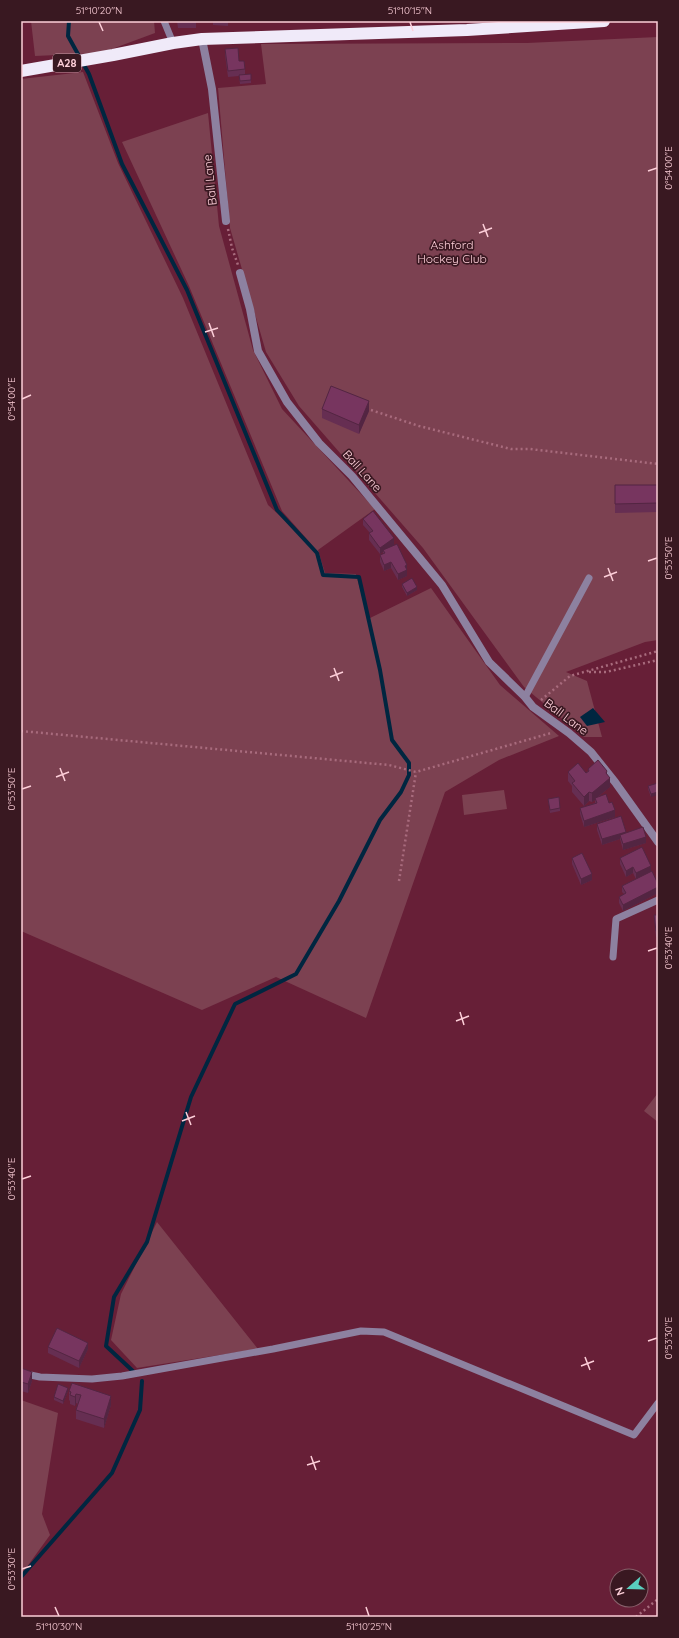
<svg xmlns="http://www.w3.org/2000/svg" width="679" height="1638" viewBox="0 0 679 1638" font-family="Quicksand,sans-serif">
  <style>
    .green { fill: #7c4151 }
    .water { fill: #002640 }
    .lines { fill: none; stroke-linecap: round; stroke-linejoin: round }
    .stream { stroke: #002640; stroke-width: 4 }
    .path { stroke: #a86b7d; stroke-width: 2.5; stroke-dasharray: 2 3; stroke-linecap: butt }
    .lane { stroke: #8d81a0; stroke-width: 7 }
    .street { stroke: #8d81a0; stroke-width: 8 }
    .highway { stroke: #f0eaf9; stroke-width: 12 }
    .wall { fill: #662e52 }
    .shaded-wall { fill: #532542 }
    .building { fill: #77355f; stroke: #532542 }
    .ticks { fill: none; stroke: #fdcfd9; stroke-width: 1.5 }
    .labels { text-anchor: middle; stroke-width: 3.5; stroke-linejoin: round; paint-order: stroke }
    .shield { fill: #391821; stroke: #c298a2; stroke-width: 1 }
    .shield-label { font-size: 11px; font-weight: bold; fill: #fdcfd9 }
    .street-label { font-size: 12px; fill: #fdcfd9; stroke: #391821 }
    .park-label { font-size: 12px; fill: #fecfd9; stroke: #391821 }
    .neatline { fill: none; stroke: #fdcfd9; stroke-width: 1.5 }
    .ticks-label { font-size: 10px; text-anchor: middle; fill: #fdcfd9 }
  </style>
  <rect width="100%" height="100%" fill="#671f37"/>
  <path class="green" d="M31 21H154L155 33 101 53 35 56Z
    M658 37V640L645 642 566 672 587 681 602 737H584L524 687 423 548 299 406 266 352 230 228 218 88 266 84 261 44 527 43Z
    M83 72 118 163 183 298 268 505 313 546 282 511 189 286 122 142 208 113 219 226 253 350 282 409 375 509 318 550 325 573 356 574 368 619 431 588 500 685 559 736 499 760 445 792 366 1018 276 977 202 1010 21 931V79Z
    M504 790 507 809 464 815 462 795Z
    M658 1093V1122L644 1111Z
    M157 1222 258 1349 137 1368 111 1340 121 1294Z
    M21 1400 58 1413 42 1514 50 1535 21 1575Z"/>
  <path class="water" d="M593 708 605 722 587 726 580 717Z"/>
  <g class="lines">
    <path class="stream" d="M69 21 68 36 89 74 122 164 187 290 277 510 317 553 323 575 359 577 380 670 392 740 409 763V775L401 792 380 820 339 901 296 974 235 1004 191 1097 147 1242 114 1297 106 1346 135 1373
      M21 1577 112 1473 140 1410 142 1381"/>
    <path class="path" d="M228 229 232 248 238 265
      M371 410 419 426 511 449H530L658 464
      M589 672H606L658 660
      M541 700 570 676 658 651
      M21 731 389 765 416 772 551 733
      M399 881 416 772
      M636 1617 658 1599"/>
    <path class="lane" d="M164 21 173 43
      M525 697 589 578
      M613 957 616 919 658 900
      M21 1373 40 1377 92 1379 122 1376 273 1349 361 1331 384 1332 634 1435 658 1403"/>
    <path class="street" d="M202 39 212 89 226 221
      M240 273 250 309 258 351 287 402 319 443 352 476 442 585 489 662 525 697 533 707 569 733 591 752 615 782 658 842"/>
    <path class="highway" d="M21 71 113 55 173 43 202 39 467 30 604 21"/>
  </g>
  <path class="wall" d="M177 21H228V26L213 25V22L196 21V28H178Z
    M225 49 239 61 245 69V74H251V83L240 84 239 76 228 77 225 55Z
    M322 409 369 411 359 434 322 418Z
    M615 485H658V512L615 513Z
    M363 519 394 545 389 548 407 565V576L398 580 391 568 384 571 380 562V555L383 554V552L380 554 369 540V533H370L363 525Z
    M402 584 417 590 407 596 402 587Z
    M588 769 607 775 610 787 599 796 609 803 615 817 584 827 580 814V808L595 803V800L592 802 589 801 584 806 572 792V786L568 781V772L586 773 588 771Z
    M658 783 651 797 648 789V786Z
    M548 799 560 808V811L550 813Z
    M597 824 626 833 646 843 623 850 620 839 602 845 597 830Z
    M572 858 592 880 581 885 572 864Z
    M620 858 651 872 658 884V893L623 911 619 903V897L624 894 622 892V886L636 879 633 873 626 877 620 864Z
    M654 915H658V937H656Z
    M48 1347 88 1349 79 1368 48 1353Z
    M21 1368 32 1381 28 1393 21 1391Z
    M68 1391 63 1404 54 1400V1397Z
    M69 1391 111 1405 104 1428 76 1419V1410L78 1404 76 1403 75 1406 70 1404V1401L69 1400Z"/>
  <path class="shaded-wall" d="M369 401V411L359 434V425Z
    M394 538V545L384 552 383 550V552L380 554V548Z
    M391 562V568L384 571V565Z
    M407 565V576L398 580V574L405 566Z
    M417 587V590L407 596V593Z
    M607 771V780L610 778V787L595 799V798V800L592 802V793Z
    M589 792V801L584 806V797Z
    M658 792V795L651 797V794Z
    M615 810V817L584 827V821Z
    M626 832V838L620 835V839L602 845V839Z
    M646 837V843L623 850V844Z
    M651 866V872L636 879V873Z
    M633 867V873L626 877V871Z
    M592 874V880L581 885V879Z
    M658 887V893L623 911V905Z
    M88 1343V1349L79 1368V1361Z
    M32 1372V1381L28 1393V1384Z
    M68 1388V1391L63 1404V1401Z
    M76 1394V1403L75 1406V1397Z
    M111 1396V1405L104 1428V1419Z"/>
  <path class="building" d="M238 48 239 61H244L245 69 228 71 225 49Z
    M251 74V80L240 81 239 75Z
    M331 386 369 401 359 425 322 409Z
    M615 485H658V503L615 504Z
    M373 511 394 538 380 548 369 533 373 531 363 519Z
    M397 544 407 565 405 566 407 570 398 574 391 562 384 565 380 555 385 553 383 550Z
    M412 578 417 587 407 593 402 584Z
    M598 760 607 771 606 773 610 778 592 793 589 792 584 797 572 783 575 781 568 772 578 763 586 773 589 771 588 769Z
    M658 783V792L651 794 648 786Z
    M606 794 609 803 612 802 615 810 584 821 580 808 597 803 595 798Z
    M559 797 560 808 550 810 548 799Z
    M621 816 626 832 602 839 597 824Z
    M643 827 646 837 623 844 620 835Z
    M642 847 651 866 636 873 633 867 626 871 620 858Z
    M582 853 592 874 581 879 572 858Z
    M652 871 658 884V887L623 905 619 897 626 893 622 886Z
    M654 915H658V931H656Z
    M57 1328 88 1343 79 1361 48 1347Z
    M21 1368 32 1372 28 1384 21 1382Z
    M72 1383 111 1396 104 1419 76 1410 81 1395 76 1394 75 1397 70 1395 71 1392 69 1391Z
    M58 1384 68 1388 63 1401 54 1397Z"/>
  <path class="ticks" d="M99 22 103 31M410 22 413 31M648 171 657 168M483 224 488 237M479 233 492 228M209 323 214 337M205 332 218 328M22 399 31 395M648 561 657 558M608 568 613 581M604 577 617 572M334 668 339 681M330 677 343 672M60 768 65 781M56 777 69 772M22 789 31 786M648 951 657 948M460 1012 464 1025M456 1021 469 1016M186 1112 191 1125M182 1121 195 1116M22 1179 31 1176M648 1341 657 1338M585 1357 590 1370M581 1366 594 1361M311 1456 316 1470M307 1465 320 1461M22 1569 31 1566M55 1607 59 1616M366 1607 369 1616"/>
  <g class="labels">
    <rect class="shield" x="53" y="54" width="28" height="18" rx="3"/>
    <g class="shield-label">
      <text x="67" y="67">A28</text>
    </g>
    <g class="street-label">
      <text transform="translate(210 180) rotate(-96)" y="4">Ball Lane</text>
      <text transform="translate(362 471) rotate(48)" y="4">Ball Lane</text>
      <text transform="translate(566 717) rotate(37)" y="4">Ball Lane</text>
    </g>
    <g class="park-label">
      <text x="452" y="249">Ashford<tspan x="452" dy="14">Hockey Club</tspan></text>
    </g>
  </g>
  <rect width="679" height="1638" fill="none" stroke="#391821" stroke-width="44"/>
  <g transform="translate(629 1588) rotate(250)"><circle r="19" fill="#391821" stroke="#87616b"/>
  <path d="M0-3L7 15L0 10L-7 15Z" fill="#59cebe"/>
  <text y="-6" font-size="11" font-weight="bold" text-anchor="middle" fill="#fdcfd9">N</text>
  </g>
  <rect x="22" y="22" width="635" height="1594" class="neatline"/>
  <g class="ticks-label">
    <text x="99" y="14">51°10'20"N</text>
    <text x="410" y="14">51°10'15"N</text>
    <text transform="translate(668 168) rotate(-90)" y="4">0°54'00"E</text>
    <text transform="translate(11 399) rotate(-90)" y="4">0°54'00"E</text>
    <text transform="translate(668 558) rotate(-90)" y="4">0°53'50"E</text>
    <text transform="translate(11 789) rotate(-90)" y="4">0°53'50"E</text>
    <text transform="translate(668 948) rotate(-90)" y="4">0°53'40"E</text>
    <text transform="translate(11 1179) rotate(-90)" y="4">0°53'40"E</text>
    <text transform="translate(668 1338) rotate(-90)" y="4">0°53'30"E</text>
    <text transform="translate(11 1569) rotate(-90)" y="4">0°53'30"E</text>
    <text x="59" y="1630">51°10'30"N</text>
    <text x="369" y="1630">51°10'25"N</text>
  </g>
</svg>
